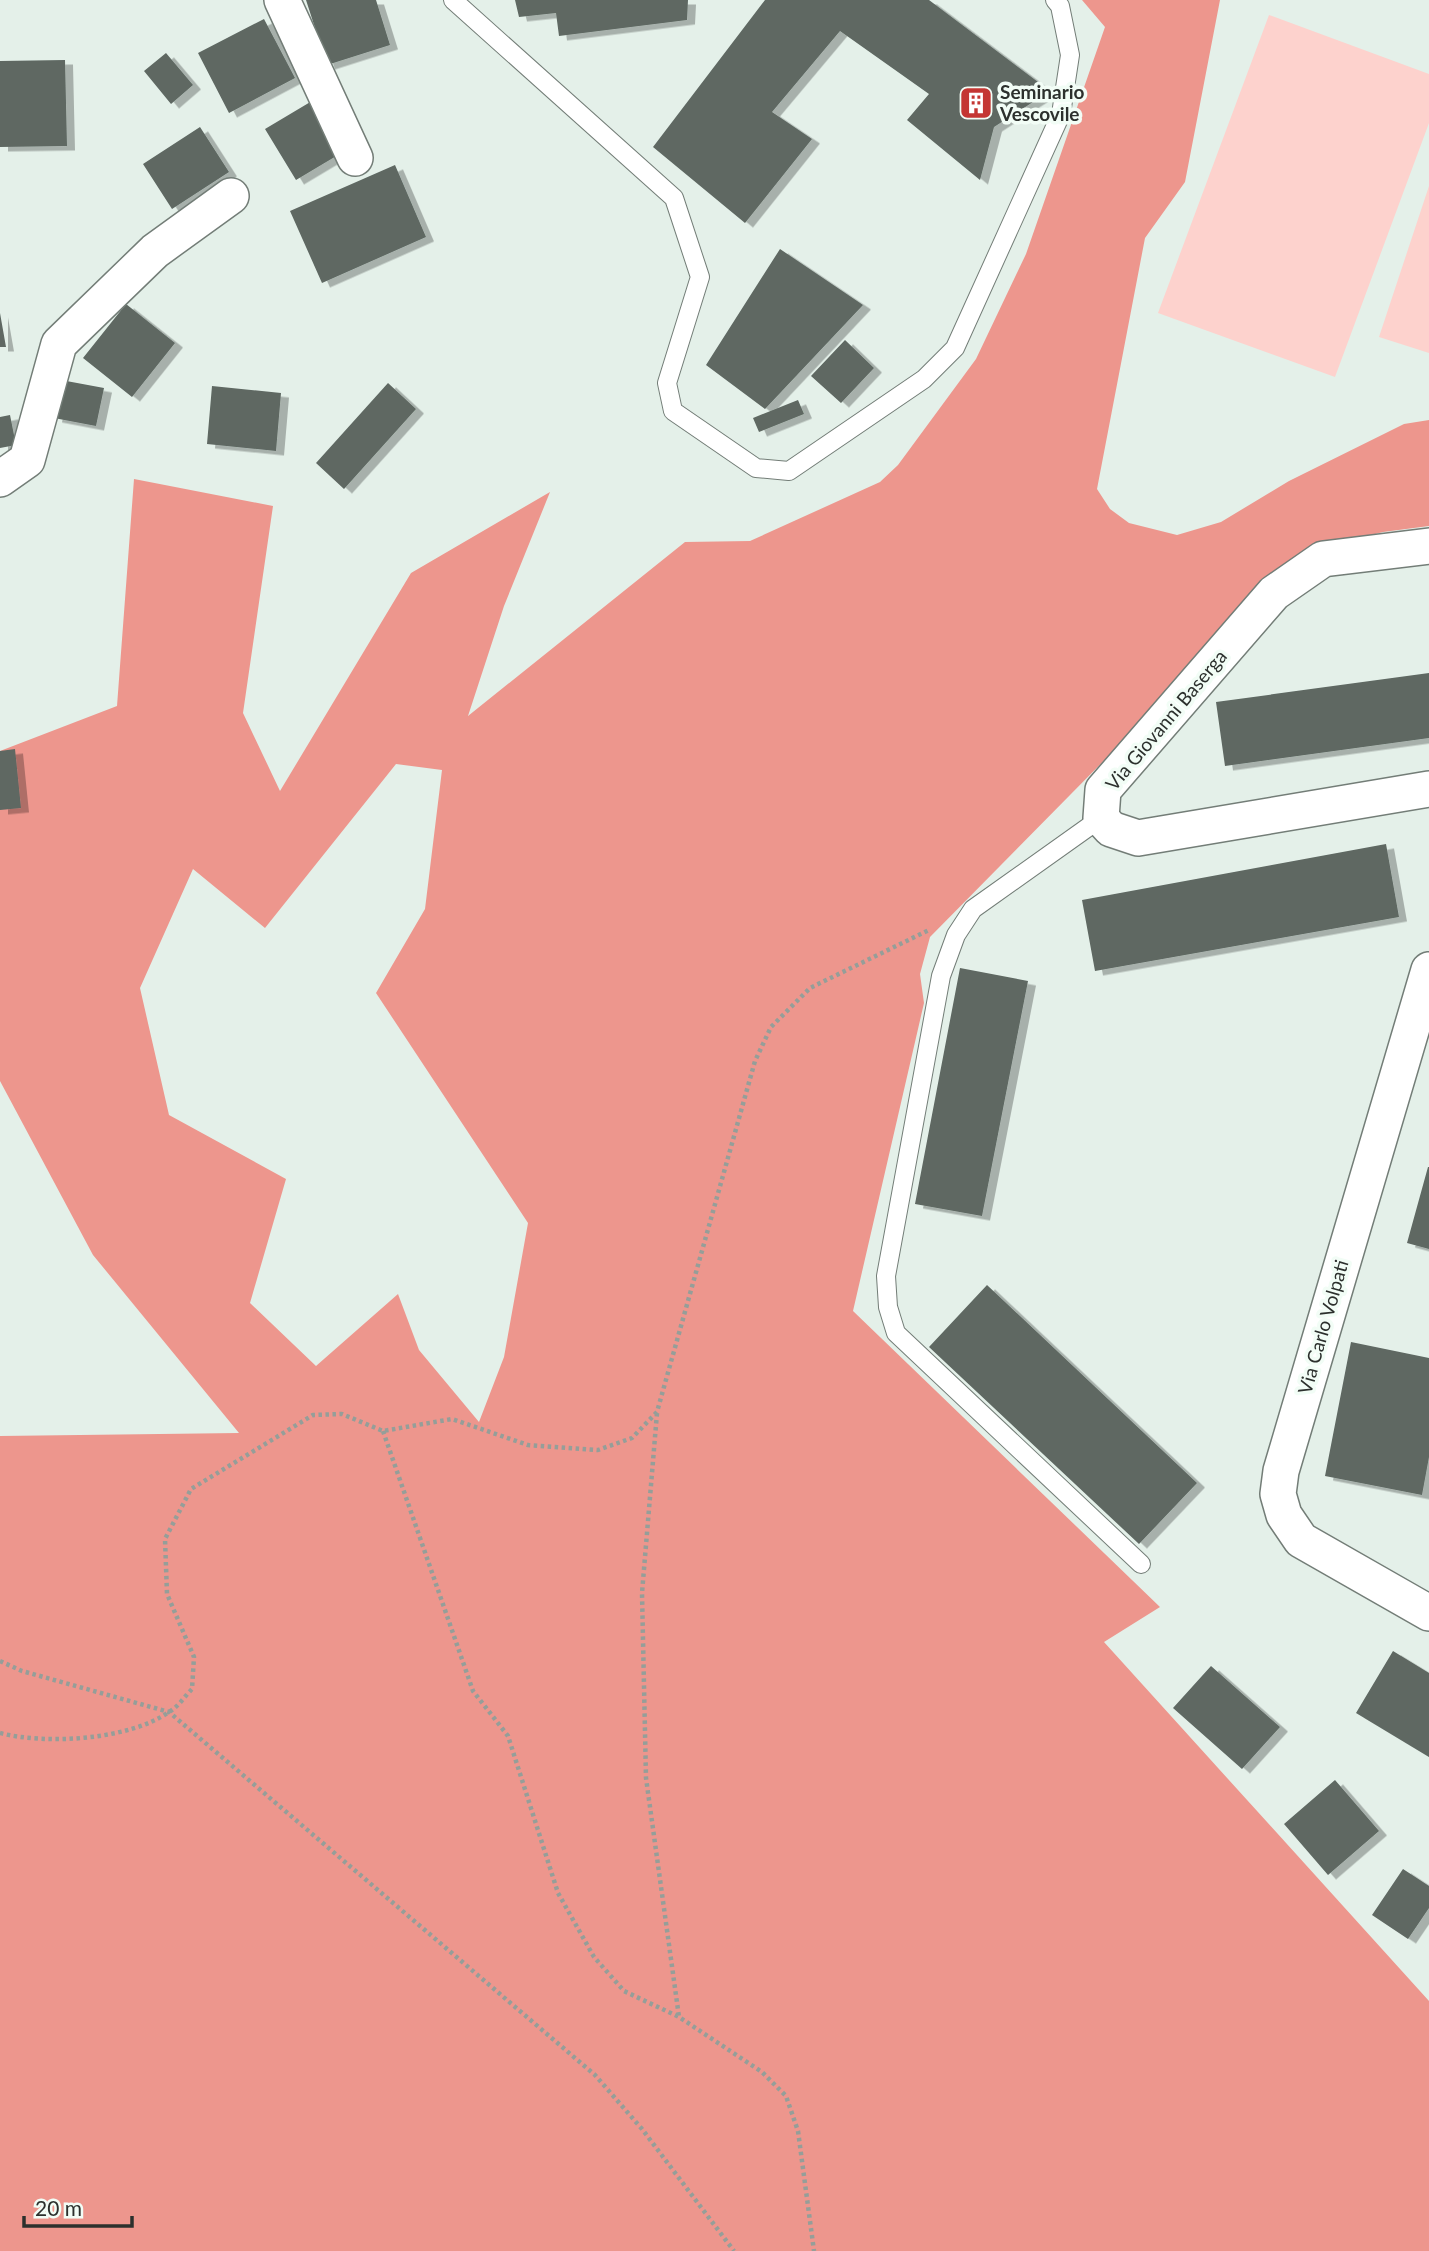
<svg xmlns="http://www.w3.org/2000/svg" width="1429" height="2251" viewBox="0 0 1429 2251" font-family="Lato,sans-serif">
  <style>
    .green { fill: #fdd2cd }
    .forest { fill: #ed968d; fill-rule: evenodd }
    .building { fill: #5e6862; filter: url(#shadow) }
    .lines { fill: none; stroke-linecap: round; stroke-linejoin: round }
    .service-casing { stroke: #737d77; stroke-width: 20 }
    .minor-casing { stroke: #737d77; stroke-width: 38 }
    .path { stroke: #959e99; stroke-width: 4.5; stroke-dasharray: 3.5 3.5; stroke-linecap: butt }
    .service { stroke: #fff; stroke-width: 18 }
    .minor { stroke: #fff; stroke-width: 35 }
    .labels { text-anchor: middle; stroke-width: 7; stroke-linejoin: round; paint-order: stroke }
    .poi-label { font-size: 19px; font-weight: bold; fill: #2c302d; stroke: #f2fdf6; text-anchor: start }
    .street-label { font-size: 19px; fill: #2c302d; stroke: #f2fdf6 }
  </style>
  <defs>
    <filter id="shadow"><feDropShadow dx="8" dy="4.5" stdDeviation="0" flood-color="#0004"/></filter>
  </defs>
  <rect width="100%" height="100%" fill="#e4f0e9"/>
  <path class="green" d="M1269 15 1429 74V123L1335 377 1158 313Z
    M1429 186V353L1379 337Z"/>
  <path class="forest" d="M1082 0H1220L1185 182 1145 238 1097 489 1110 509 1129 523 1177 535 1221 522 1289 481 1404 424 1429 420V526L1383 532 1329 546 1284 578 930 937 920 974 924 1003 853 1311 1160 1607 1104 1642 1429 2001V2251H0V1436L239 1433 93 1255 0 1081V751L117 706 134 479 273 506 243 713 280 791 411 573 550 492 504 606 468 716 685 542 750 541 880 482 898 465 976 359 1026 254 1105 27ZM396 764 442 770 425 909 376 993 528 1223 504 1357 479 1422 419 1350 398 1294 316 1366 250 1303 286 1179 169 1115 140 988 193 869 265 928Z"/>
  <path class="building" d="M306 0H376L390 45 327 65Z
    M515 0H688L687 20 559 36 556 13 519 17Z
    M765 0H929L1050 91 994 127 980 180 907 120 929 94 840 31 772 112 812 139 745 223 653 147Z
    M264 19 295 78 229 113 198 53Z
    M166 53 193 85 171 104 144 71Z
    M65 60 67 146 0 147V61Z
    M312 101 343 152 296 180 265 129Z
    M200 127 229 172 172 209 143 164Z
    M395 165 426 237 322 283 290 211Z
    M780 249 863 305 765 409 706 365Z
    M126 304 175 343 132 397 83 358Z
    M0 313 6 347H0Z
    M845 340 874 368 841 403 811 376Z
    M61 380 104 388 96 426 54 418Z
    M388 383 416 409 344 489 316 463Z
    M212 386 281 393 276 451 207 444Z
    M798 400 804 414 759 432 753 418Z
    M10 415 16 445 0 448V417Z
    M1429 673V738L1225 766 1216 702Z
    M15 749 21 808 0 810V751Z
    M1386 844 1399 917 1095 971 1082 900Z
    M960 968 1028 981 982 1216 915 1204Z
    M1428 1167H1429V1249L1407 1243Z
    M987 1285 1197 1483 1139 1544 929 1347Z
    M1351 1342 1429 1358V1457L1422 1495 1325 1476Z
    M1393 1651 1429 1673V1757L1356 1713Z
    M1211 1666 1280 1727 1242 1769 1173 1708Z
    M1335 1780 1379 1831 1328 1875 1284 1824Z
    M1403 1869 1429 1886V1908L1408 1939 1372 1915Z"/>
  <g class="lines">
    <defs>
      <path id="service" d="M453 0 674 198 700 277 667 383 673 411 756 468 789 471 924 379 955 348 1061 114 1070 55 1060 6 1055 0
        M1101 818 973 909 956 935 941 976 886 1276 888 1307 896 1333 1141 1564"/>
      <path id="minor" d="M282 0 355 158
        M0 479 27 460 59 344 155 251 231 196
        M1429 546 1323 559 1274 593 1103 790 1101 818 1111 829 1138 838 1429 789
        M1429 970 1281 1471 1278 1494 1284 1515 1301 1540 1429 1613"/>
    </defs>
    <use href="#service" class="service-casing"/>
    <use href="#minor" class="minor-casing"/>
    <path class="path" d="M657 1413 642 1593 646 1778 679 2017
      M383 1431 473 1691 508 1736 558 1893 594 1957 624 1991 679 2017 762 2072 786 2096 798 2131 814 2251
      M0 1661 22 1671 169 1712 595 2075 642 2129 734 2251
      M0 1733C46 1745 129 1740 169 1712 178 1707 185 1696 192 1689L194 1657 167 1594 165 1539 191 1489 313 1415 342 1414 383 1431 452 1419 528 1445 598 1450 632 1438 657 1412 755 1061 771 1027 810 988 929 930"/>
    <use href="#service" class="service"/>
    <use href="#minor" class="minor"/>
  </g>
  <defs>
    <symbol id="building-square" viewBox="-11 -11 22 22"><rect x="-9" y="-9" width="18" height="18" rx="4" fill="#c43633" stroke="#f2fdf6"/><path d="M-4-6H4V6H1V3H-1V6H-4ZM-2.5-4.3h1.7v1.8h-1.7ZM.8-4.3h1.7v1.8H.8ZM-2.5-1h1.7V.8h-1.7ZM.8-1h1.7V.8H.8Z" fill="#fff"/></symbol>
  </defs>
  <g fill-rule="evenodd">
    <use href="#building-square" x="957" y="84" width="38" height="38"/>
  </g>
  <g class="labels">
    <g class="poi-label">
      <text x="1000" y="99">Seminario<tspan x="1000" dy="22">Vescovile</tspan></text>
    </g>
    <g class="street-label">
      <text transform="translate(1166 720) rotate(-50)" y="7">Via Giovanni Baserga</text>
      <text transform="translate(1323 1327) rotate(-74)" y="7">Via Carlo Volpati</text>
    </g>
  </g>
  <path d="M24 2216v10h108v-10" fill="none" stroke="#2c302d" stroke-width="3.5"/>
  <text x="35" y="2216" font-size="21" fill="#2c302d" stroke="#f2fdf6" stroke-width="5" paint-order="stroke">20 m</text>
</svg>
